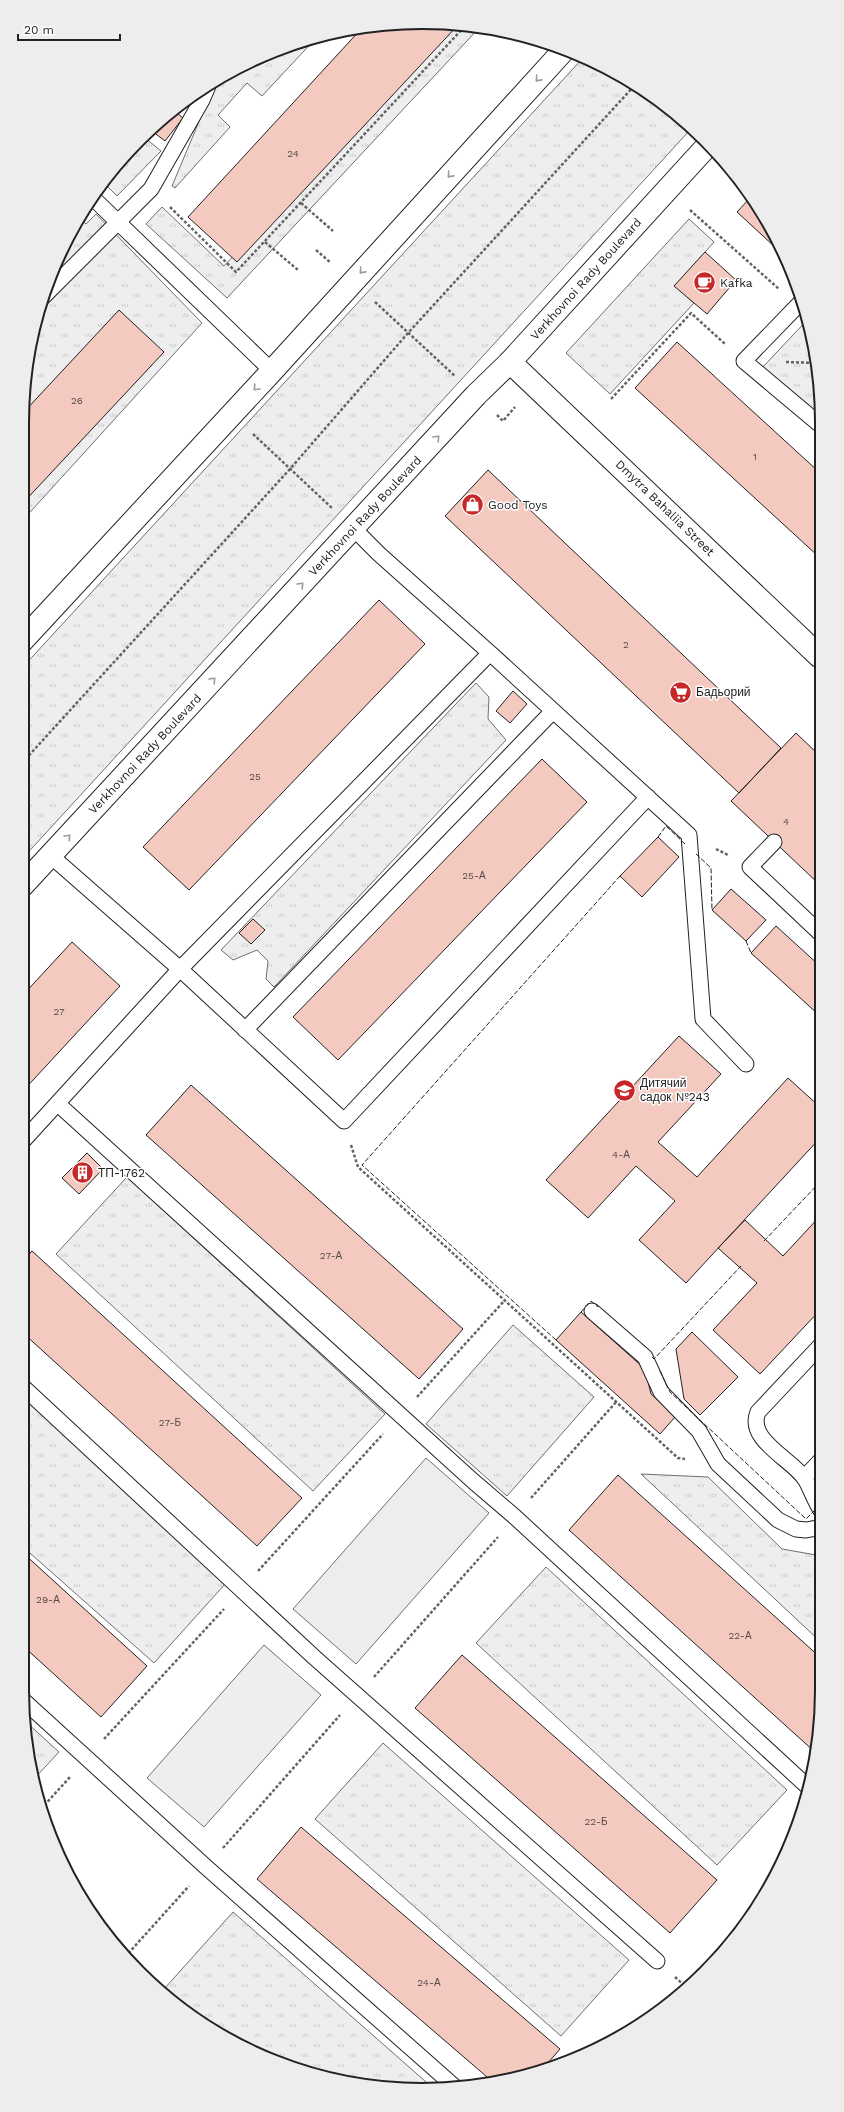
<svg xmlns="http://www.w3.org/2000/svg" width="844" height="2112" viewBox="0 0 844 2112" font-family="'Work Sans',sans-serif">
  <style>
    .grass { fill: url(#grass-tufts); stroke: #6f6f6f }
    .garden { fill: #eee; stroke: #6f6f6f }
    .parking { fill: #ededed; stroke: #6f6f6f }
    .building { fill: #f3c9c0; stroke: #222 }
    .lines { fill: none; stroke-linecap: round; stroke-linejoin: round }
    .lane-casing { stroke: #222; stroke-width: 17 }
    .street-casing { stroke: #222; stroke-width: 24 }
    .secondary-casing { stroke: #222; stroke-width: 24 }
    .path { stroke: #646464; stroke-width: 2.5; stroke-dasharray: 3 2; stroke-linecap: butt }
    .lane { stroke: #fff; stroke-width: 15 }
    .street { stroke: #fff; stroke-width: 22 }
    .secondary { stroke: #fff; stroke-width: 22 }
    .fence { stroke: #222; stroke-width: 1; stroke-dasharray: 5 2; stroke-linecap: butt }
    .oneway { stroke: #9c9c9c }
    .labels { text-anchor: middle; stroke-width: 3; stroke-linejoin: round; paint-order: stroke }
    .number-label { font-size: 10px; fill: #564c4a }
    .street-label { font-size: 12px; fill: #222; stroke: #fff }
    .poi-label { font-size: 12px; fill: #222; stroke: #fff; text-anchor: start }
    .rim { fill: none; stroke: #222; stroke-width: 2 }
  </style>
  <defs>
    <pattern id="grass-tufts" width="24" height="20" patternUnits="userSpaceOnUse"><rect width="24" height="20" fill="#eee"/><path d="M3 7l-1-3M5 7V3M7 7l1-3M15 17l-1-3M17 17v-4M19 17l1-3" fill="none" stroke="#ccc"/></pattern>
  </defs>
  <rect width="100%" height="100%" fill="#fff"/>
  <path class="grass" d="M449 25 480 27 227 298 146 224 162 207 224 266Z
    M318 36 262 96 247 83 218 115 230 127 175 188 172 186 216 81 245 63Z
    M582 59 644 90 690 130 22 859V668Z
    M144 137 161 151 117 196 104 183 121 158Z
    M96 214 202 323 22 521V422L25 370 43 294 75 222 79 217 86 224Z
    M689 219 714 242 675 286 694 303 610 394 566 353Z
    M808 319 819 370V418L762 368Z
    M476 683 489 697 488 719 506 740 274 987 266 979 268 961 257 950 233 960 221 950Z
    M127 1177 385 1414 313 1491 56 1254Z
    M513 1325 594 1397 507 1496 426 1424Z
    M22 1396 226 1583 154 1663 22 1546Z
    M641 1474 708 1477 782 1549 822 1556V1643Z
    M546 1567 787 1790 717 1865 476 1643Z
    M25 1721 59 1752 33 1780 30 1768Z
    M383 1743 629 1960 561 2036 315 1819Z
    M233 1912 434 2089 422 2090 370 2087 294 2069 222 2037 165 1988Z"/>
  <path class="garden" d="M264 1645 321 1695 204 1827 147 1778Z"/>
  <path class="parking" d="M426 1458 489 1513 356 1664 293 1609Z"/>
  <path class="building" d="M396 23 458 25 237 262 188 217 362 28Z
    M173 110 183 118 165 141 152 131Z
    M750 198 780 244 776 248 737 212Z
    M705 252 736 280 707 314 674 286Z
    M119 310 164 352 22 504 23 413Z
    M677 342 819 472V557L635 388Z
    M488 470 781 748 739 793 445 516Z
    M379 600 425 644 189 890 143 847Z
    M513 691 527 704 510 723 496 711Z
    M796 733 820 756V885L731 801Z
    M542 759 587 802 338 1060 293 1017Z
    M658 837 679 857 642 897 620 876Z
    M731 889 766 920 746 941 712 910Z
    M253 919 265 930 251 944 239 933Z
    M776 926 820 966V1016L751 953Z
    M72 942 120 986 22 1092V996Z
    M679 1036 721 1074 658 1142 697 1177 788 1078 820 1107 821 1137 686 1283 639 1240 675 1201 636 1166 588 1218 546 1180Z
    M191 1085 463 1329 419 1379 146 1135Z
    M87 1153 103 1169 79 1194 62 1178Z
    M821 1215V1309L760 1374 713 1330 757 1283 718 1248 745 1220 783 1256Z
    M32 1251 302 1498 257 1546 22 1332V1262Z
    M581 1312 645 1369 651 1394 676 1416 660 1434 556 1340Z
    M692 1332 738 1377 700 1415 684 1399 676 1349Z
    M618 1475 822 1659V1690L816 1753 569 1530Z
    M22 1552 147 1666 101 1717 22 1645Z
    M462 1655 717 1880 670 1933 415 1708Z
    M301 1827 560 2049 541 2071 494 2083 257 1879Z
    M789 1848 781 1867 775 1861Z"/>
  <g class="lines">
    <defs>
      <path id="lane" d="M93 198 272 371
        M42 298 151 189 202 100 208 86
        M802 301 744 361 819 424
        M490 653 689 835 703 1019 746 1064
        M774 842 750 867 820 933
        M51 856 180 969 344 1121 648 797
        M245 1030 553 711
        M58 1104 473 1481 515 1517 808 1787
        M22 1142 180 969 490 653 379 554 353 528
        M592 1311 645 1357 661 1392 699 1431 718 1464 778 1520 796 1529 806 1530 822 1527
        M821 1345 758 1412C746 1440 792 1459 805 1479 811 1489 815 1502 822 1512
        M22 1386 315 1658 657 1961
        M804 1478 821 1460
        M23 1700 206 1867 455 2087"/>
      <path id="street" d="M510 362 819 656"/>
      <path id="secondary" d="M22 641 272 371 564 50
        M22 886 476 395 510 362 708 145"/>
    </defs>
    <use href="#lane" class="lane-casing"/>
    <use href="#street" class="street-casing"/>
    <use href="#secondary" class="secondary-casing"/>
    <path class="path" d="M301 203 333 231
      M170 207 236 272 466 25
      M690 210 779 289
      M265 242 298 270
      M316 250 331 263
      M375 302 455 376
      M786 362 817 363
      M611 399 691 313 725 344
      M497 415 503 421 515 407
      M253 434 333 509
      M22 763 290 469 408 333 635 85
      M716 849 728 855
      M351 1145 358 1167 678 1458 685 1459
      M417 1397 505 1300
      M531 1498 617 1401
      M258 1571 383 1434
      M374 1677 498 1537
      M104 1739 224 1609
      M41 1809 70 1777
      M223 1848 340 1715
      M125 1957 189 1886
      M675 1977 688 1989"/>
    <use href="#lane" class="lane"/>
    <use href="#street" class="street"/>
    <use href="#secondary" class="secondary"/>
    <path class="fence" d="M658 837 666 826 685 844
      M696 854 711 868 712 910
      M746 941 751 953
      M764 1241 821 1181
      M581 1312 591 1301 598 1307
      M556 1340 362 1165 620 876
      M652 1357 654 1359 741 1266
      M660 1371 670 1392 806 1519 815 1510"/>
  </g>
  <defs><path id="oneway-chevron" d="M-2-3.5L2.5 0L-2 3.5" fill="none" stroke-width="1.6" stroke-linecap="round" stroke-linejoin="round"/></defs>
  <g class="oneway">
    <use href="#oneway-chevron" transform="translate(538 79) rotate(132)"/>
    <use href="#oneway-chevron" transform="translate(450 175) rotate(132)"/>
    <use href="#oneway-chevron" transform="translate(362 271) rotate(132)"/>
    <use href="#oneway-chevron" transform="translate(256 388) rotate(133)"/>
    <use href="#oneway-chevron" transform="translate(437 438) rotate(-47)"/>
    <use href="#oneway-chevron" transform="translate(301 585) rotate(-47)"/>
    <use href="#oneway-chevron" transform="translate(213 680) rotate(-47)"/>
    <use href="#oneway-chevron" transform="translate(68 837) rotate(-47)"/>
  </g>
  <defs>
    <symbol id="cafe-disc" viewBox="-11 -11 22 22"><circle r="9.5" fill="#c62828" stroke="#fff"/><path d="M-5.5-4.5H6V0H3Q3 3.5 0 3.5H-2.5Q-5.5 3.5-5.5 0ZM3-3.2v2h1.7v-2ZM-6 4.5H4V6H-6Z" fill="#fff"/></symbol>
    <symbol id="shop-disc" viewBox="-11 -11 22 22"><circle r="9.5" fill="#c62828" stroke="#fff"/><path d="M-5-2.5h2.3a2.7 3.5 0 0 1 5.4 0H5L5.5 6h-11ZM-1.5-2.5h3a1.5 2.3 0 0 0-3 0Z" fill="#fff"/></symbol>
    <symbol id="supermarket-disc" viewBox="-11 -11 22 22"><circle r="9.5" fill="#c62828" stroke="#fff"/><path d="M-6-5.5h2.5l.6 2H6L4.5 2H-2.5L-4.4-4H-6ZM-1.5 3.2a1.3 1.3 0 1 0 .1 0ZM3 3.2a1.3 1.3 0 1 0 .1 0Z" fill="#fff"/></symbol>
    <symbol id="school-disc" viewBox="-11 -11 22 22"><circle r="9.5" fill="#c62828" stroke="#fff"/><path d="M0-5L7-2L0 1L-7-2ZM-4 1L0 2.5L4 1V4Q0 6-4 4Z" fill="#fff"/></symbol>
    <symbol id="building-disc" viewBox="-11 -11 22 22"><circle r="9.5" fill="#c62828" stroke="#fff"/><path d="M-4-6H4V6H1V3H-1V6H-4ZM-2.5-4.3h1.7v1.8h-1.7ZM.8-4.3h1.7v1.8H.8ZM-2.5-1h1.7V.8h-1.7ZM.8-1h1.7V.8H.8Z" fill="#fff"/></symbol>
  </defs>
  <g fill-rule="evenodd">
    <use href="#cafe-disc" x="692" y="270" width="25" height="25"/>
    <use href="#shop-disc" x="460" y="492" width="25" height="25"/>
    <use href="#supermarket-disc" x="668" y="680" width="25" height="25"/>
    <use href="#school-disc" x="612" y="1078" width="25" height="25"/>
    <use href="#building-disc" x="70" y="1160" width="25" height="25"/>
  </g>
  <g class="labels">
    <g class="number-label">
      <text x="293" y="157">24</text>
      <text x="77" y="404">26</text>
      <text x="755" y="460">1</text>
      <text x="626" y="648">2</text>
      <text x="255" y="780">25</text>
      <text x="786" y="825">4</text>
      <text x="474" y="879">25-А</text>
      <text x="59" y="1015">27</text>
      <text x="621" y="1158">4-А</text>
      <text x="331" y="1259">27-А</text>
      <text x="170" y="1426">27-Б</text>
      <text x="48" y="1603">29-А</text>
      <text x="740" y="1639">22-А</text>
      <text x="596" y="1825">22-Б</text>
      <text x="429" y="1986">24-А</text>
    </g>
    <g class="street-label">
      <text transform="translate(586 279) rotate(-48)" y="4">Verkhovnoi Rady Boulevard</text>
      <text transform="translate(665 508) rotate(44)" y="4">Dmytra Bahaliia Street</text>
      <text transform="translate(365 516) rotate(-47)" y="4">Verkhovnoi Rady Boulevard</text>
      <text transform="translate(145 754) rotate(-47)" y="4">Verkhovnoi Rady Boulevard</text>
    </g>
    <g class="poi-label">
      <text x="720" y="287">Kafka</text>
      <text x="488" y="509">Good Toys</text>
      <text x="696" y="696">Бадьорий</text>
      <text x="640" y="1087">Дитячий<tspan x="640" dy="14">садок №243</tspan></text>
      <text x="98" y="1177">ТП-1762</text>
    </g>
  </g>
  <path d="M0 0H844V2112H0ZM422 29H422A393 393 0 0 1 815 422V1690A393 393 0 0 1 422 2083H422A393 393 0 0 1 29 1690V422A393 393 0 0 1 422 29Z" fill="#ededed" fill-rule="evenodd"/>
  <path class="rim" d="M422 29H422A393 393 0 0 1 815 422V1690A393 393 0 0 1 422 2083H422A393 393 0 0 1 29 1690V422A393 393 0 0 1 422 29Z"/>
  <path d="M18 34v6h102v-6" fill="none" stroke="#222222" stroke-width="2"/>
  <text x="24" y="34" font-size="12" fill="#222222" stroke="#ffffff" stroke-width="3" paint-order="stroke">20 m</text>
</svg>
